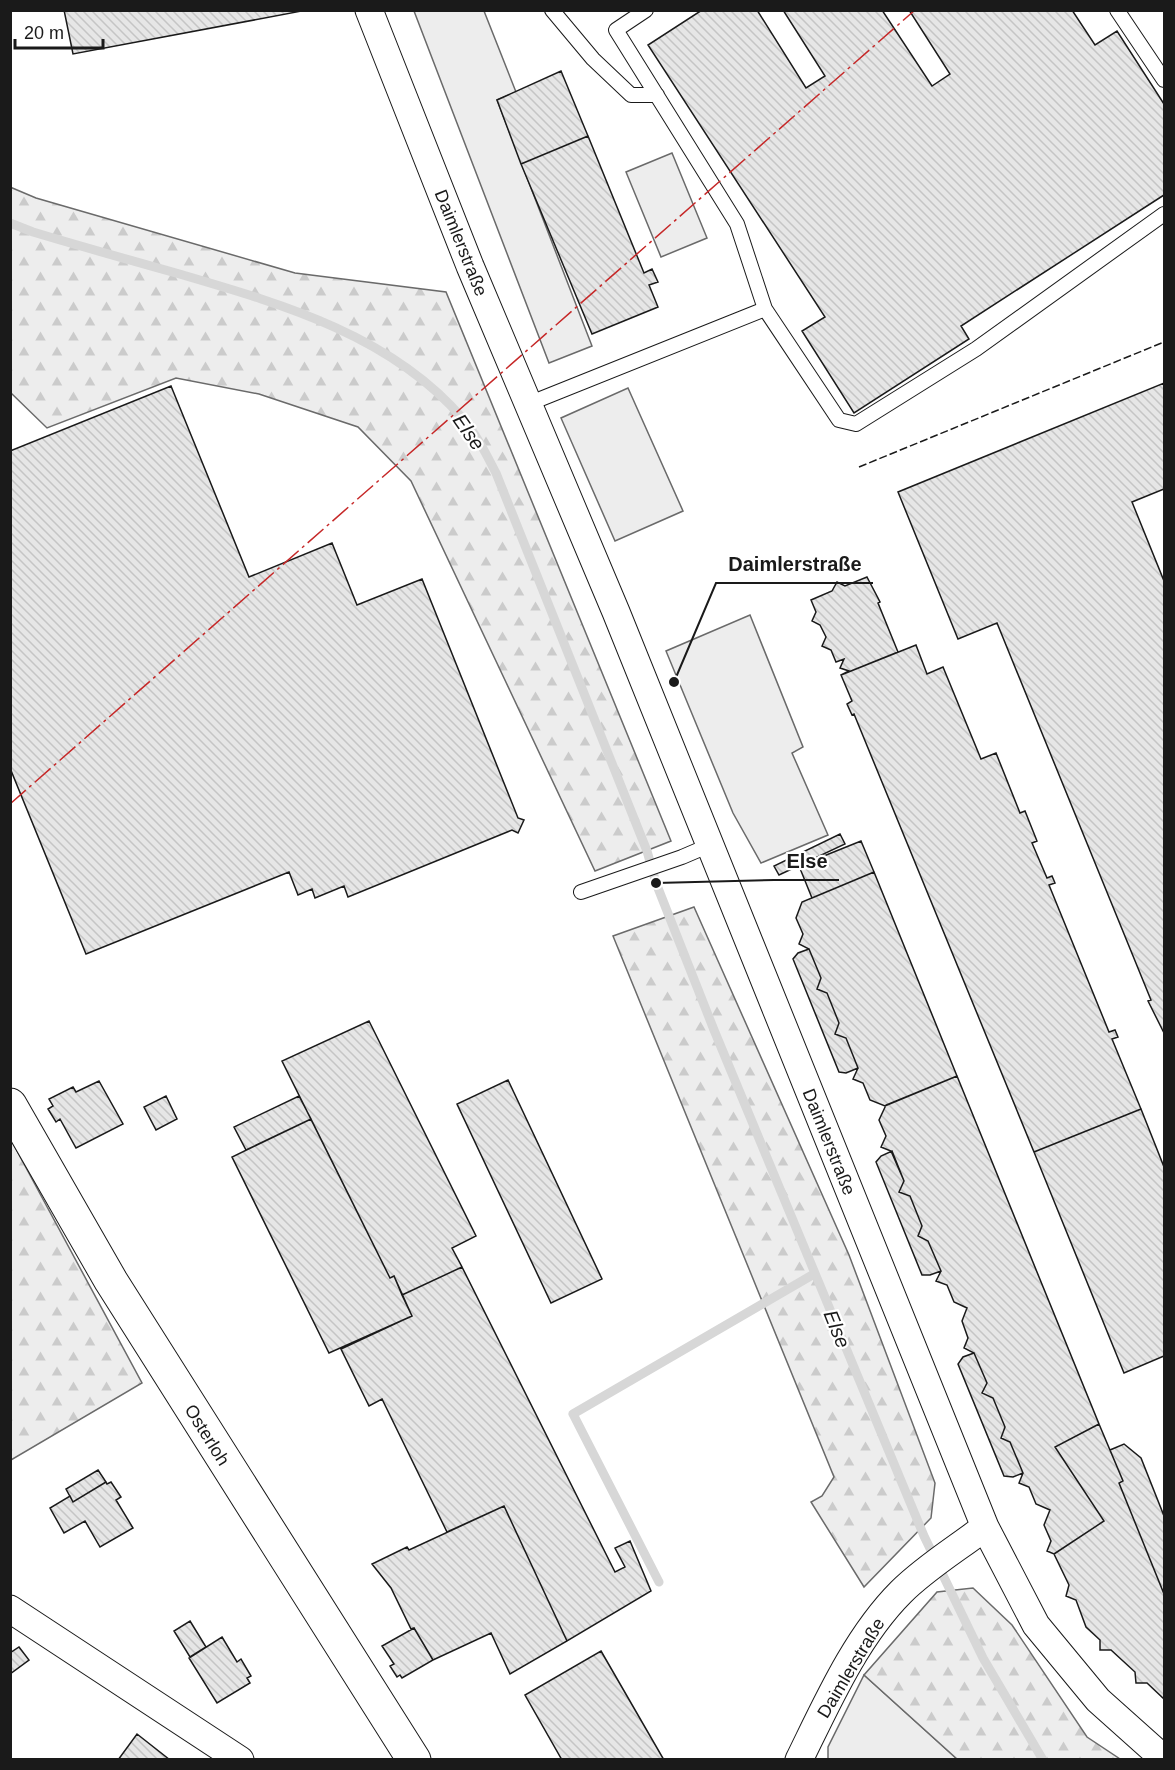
<svg xmlns="http://www.w3.org/2000/svg" width="1175" height="1770" viewBox="0 0 1175 1770" font-family="Helvetica,sans-serif">
  <style>
    .built { fill: #ededed; stroke: #6a6a6a; stroke-width: 1.5 }
    .forest { fill: url(#forest-firs); stroke: #6a6a6a; stroke-width: 1.5 }
    .lines { fill: none; stroke-linecap: round; stroke-linejoin: round }
    .stream { stroke: #d7d7d7; stroke-width: 9 }
    .building { fill: url(#building-back-hatch); stroke: #1a1a1a; stroke-width: 1.5 }
    .service-casing { stroke: #1a1a1a; stroke-width: 16 }
    .minor-casing { stroke: #1a1a1a; stroke-width: 29 }
    .secondary-casing { stroke: #1a1a1a; stroke-width: 35 }
    .service { stroke: #fff; stroke-width: 14 }
    .minor { stroke: #fff; stroke-width: 27 }
    .secondary { stroke: #fff; stroke-width: 33 }
    .fence { stroke: #1a1a1a; stroke-width: 1.5; stroke-dasharray: 8 3; stroke-linecap: butt }
    .power { stroke: #c62828; stroke-width: 1.5; stroke-dasharray: 21 4.5 3 4.5; stroke-linecap: butt }
    .labels { text-anchor: middle; stroke-width: 4.5; stroke-linejoin: round; paint-order: stroke }
    .street-label { font-size: 18px; fill: #1a1a1a; stroke: #fff }
    .water-label { font-size: 20px; font-style: italic; fill: #1a1a1a; stroke: #fff }
    .leader { fill: none; stroke: #1a1a1a; stroke-width: 2 }
    .callout-dot { fill: #1a1a1a; stroke: #fff; stroke-width: 2 }
    .callout-label { font-size: 20px; text-anchor: middle; font-weight: bold; fill: #1a1a1a; stroke: #fff; stroke-width: 4.5; stroke-linejoin: round; paint-order: stroke }
  </style>
  <defs>
    <pattern id="forest-firs" width="22" height="20" patternUnits="userSpaceOnUse" patternTransform="scale(1.5)"><rect width="22" height="20" fill="#ededed"/><path d="M5 1l3.5 6h-7zM16 11l3.5 6h-7z" fill="#cbcbcb"/></pattern>
    <pattern id="building-back-hatch" width="6" height="6" patternUnits="userSpaceOnUse" patternTransform="scale(1.5)"><rect width="6" height="6" fill="#e6e6e6"/><path d="M-1 5l2 2M0 0l6 6M5-1l2 2" fill="none" stroke="#c5c5c5"/></pattern>
  </defs>
  <rect width="100%" height="100%" fill="#fff"/>
  <path class="built" d="M414 11H484L516 92 497 100 592 346 549 363Z
    M672 153 707 238 661 257 626 172Z
    M628 388 683 511 615 541 561 418Z
    M750 615 803 747 792 753 828 835 761 863 733 813 666 651Z
    M864 1675 957 1759 828 1760V1747Z"/>
  <path class="forest" d="M10 187 36 198 295 273 446 292 671 841 595 871 411 481 358 427 259 394 176 378 47 428 11 393Z
    M694 907 849 1255 935 1483 931 1518 864 1587 811 1502 822 1496 834 1477 613 936Z
    M10 1138 142 1383 11 1460H10Z
    M973 1588 1012 1625 1087 1737 1120 1759H957L864 1675 937 1592Z"/>
  <g class="lines">
    <path class="stream" d="M10 223 33 232C83 247 133 261 183 275 282 304 393 336 463 419 477 435 486 454 496 473L647 851 656 883 714 1030 924 1536 983 1658 1043 1760
      M659 1582 573 1414 814 1274"/>
  </g>
  <path class="building" d="M64 10H302V11L73 54Z
    M702 10H757L806 88 825 76 783 10H882L932 86 950 74 909 10H1072L1095 45 1117 31 1164 104V195L961 326 969 339 854 413 802 331 825 317 648 45Z
    M561 71 588 136 521 164 497 100Z
    M588 136 644 273 652 269 658 282 649 285 658 307 592 334 521 164Z
    M1164 383V489L1132 502 1164 581V1033L1148 1001 1151 1000 997 623 958 639 898 492Z
    M171 386 249 577 332 543 357 605 422 579 518 818 524 820 518 833 512 830 348 897 344 886 315 898 312 889 298 895 289 872 86 954 10 768V451Z
    M867 577 880 602 878 603 898 652 841 675 849 671 840 668 844 659 836 662 831 650 822 646 826 637 820 625 812 621 816 612 811 600 832 591 837 582 845 586Z
    M916 645 927 674 943 667 981 759 996 753 1020 813 1025 811 1037 841 1032 843 1047 878 1052 876 1055 883 1049 885 1109 1032 1115 1030 1118 1037 1112 1039 1141 1109 1034 1152 854 714 852 715 847 704 852 701 841 675Z
    M840 834 845 844 779 875 774 866Z
    M861 841 874 872 812 898 799 866Z
    M874 872 957 1076 885 1106 870 1100 863 1083 853 1079 858 1068 846 1038 835 1034 839 1023 827 993 817 989 821 978 809 949 799 944 803 934 796 918 802 902Z
    M809 949 821 978 817 989 827 993 839 1023 835 1034 846 1038 858 1068 846 1073 839 1072 793 959 798 953Z
    M369 1021 476 1236 452 1248 462 1267 402 1295 394 1276 390 1278 282 1061Z
    M957 1076 1099 1424 1055 1447 1104 1521 1054 1554 1047 1551 1051 1541 1044 1525 1050 1510 1036 1504 1029 1487 1019 1483 1023 1473 1010 1442 1001 1438 1005 1427 993 1398 982 1393 987 1383 974 1353 964 1348 968 1338 962 1321 967 1308 954 1302 947 1285 936 1281 941 1271 928 1241 918 1236 922 1226 910 1196 899 1192 904 1181 891 1151 881 1147 886 1136 879 1120 886 1105Z
    M508 1080 602 1279 551 1303 457 1104Z
    M99 1081 123 1124 76 1148 60 1119 56 1122 48 1109 53 1106 49 1099 73 1087 76 1092Z
    M166 1096 177 1119 156 1130 144 1107Z
    M299 1096 311 1119 246 1150 234 1127Z
    M1141 1109 1164 1167V1356L1124 1373 1034 1152Z
    M311 1119 390 1278 394 1276 412 1316 329 1353 232 1157Z
    M892 1151 904 1181 899 1192 910 1196 922 1226 918 1236 928 1241 941 1271 930 1275H922L876 1162 881 1156Z
    M462 1267 615 1572 625 1567 615 1548 630 1541 651 1591 567 1641 504 1506 447 1532 382 1399 369 1406 341 1349 412 1316 402 1295Z
    M974 1353 987 1383 982 1393 993 1398 1005 1427 1001 1438 1010 1442 1023 1473 1013 1477 1004 1476 958 1364 963 1357Z
    M1099 1424 1123 1481 1119 1483 1164 1594V1699L1147 1683H1136L1135 1672 1111 1650H1100V1640L1086 1627 1076 1600 1066 1596 1069 1585 1054 1554 1104 1521 1055 1447Z
    M1124 1444 1141 1458 1164 1516V1594L1119 1483 1123 1481 1110 1450Z
    M98 1470 106 1482 73 1502 66 1489Z
    M106 1482 107 1484 111 1482 121 1497 116 1500 133 1528 100 1547 85 1521 64 1533 50 1508 70 1496 73 1502Z
    M504 1506 567 1641 510 1674 491 1633 433 1660 414 1628 411 1629 391 1588 372 1564 407 1547 409 1550Z
    M190 1621 206 1647 190 1657 174 1631Z
    M414 1628 433 1660 402 1678 400 1675 397 1677 390 1666 394 1664 382 1646Z
    M222 1637 237 1662 241 1659 251 1676 247 1678 250 1683 217 1703 189 1658Z
    M19 1647 29 1660 10 1674V1653Z
    M601 1651 664 1760H562L525 1695Z
    M137 1734 170 1760H118Z"/>
  <g class="lines">
    <defs>
      <path id="service" d="M552 10 593 59 631 95H657
        M646 10 616 30 737 224 765 309 839 420 856 424 976 349 1164 214
        M1117 10 1164 80
        M528 404 765 309
        M581 892 682 857 710 845"/>
      <path id="minor" d="M369 10 470 266 616 612 985 1527 1036 1625 1098 1700 1164 1759
        M10 1609 240 1760
        M799 1760C827 1703 856 1637 901 1592 926 1567 958 1548 985 1527"/>
      <path id="secondary" d="M10 1105 111 1281 414 1760"/>
    </defs>
    <use href="#service" class="service-casing"/>
    <use href="#minor" class="minor-casing"/>
    <use href="#secondary" class="secondary-casing"/>
    <use href="#service" class="service"/>
    <use href="#minor" class="minor"/>
    <use href="#secondary" class="secondary"/>
    <path class="fence" d="M859 467 1164 342"/>
    <path class="power" d="M10 804 915 10"/>
  </g>
  <g class="labels">
    <g class="street-label">
      <text transform="translate(461 243) rotate(68)" y="6">Daimlerstraße</text>
      <text transform="translate(829 1142) rotate(68)" y="6">Daimlerstraße</text>
      <text transform="translate(207 1435) rotate(58)" y="6">Osterloh</text>
      <text transform="translate(851 1668) rotate(-59)" y="6">Daimlerstraße</text>
    </g>
    <g class="water-label">
      <text transform="translate(469 432) rotate(55)" y="7">Else</text>
      <text transform="translate(837 1329) rotate(68)" y="7">Else</text>
    </g>
  </g>
  <path class="leader" d="M674 682L716 583H873M656 883L774 880H839"/>
  <g class="callout-dot">
    <circle cx="674" cy="682" r="6"/>
    <circle cx="656" cy="883" r="6"/>
  </g>
  <g class="callout-label">
    <text x="795" y="571">Daimlerstraße</text>
    <text x="807" y="868">Else</text>
  </g>
  <rect width="1175" height="1770" fill="none" stroke="#1a1a1a" stroke-width="24"/>
  <path d="M15 39v9h88v-9" fill="none" stroke="#1a1a1a" stroke-width="3"/>
  <text x="24" y="39" font-size="18" fill="#1a1a1a" stroke="#ffffff" stroke-width="4.5" paint-order="stroke">20 m</text>
</svg>
